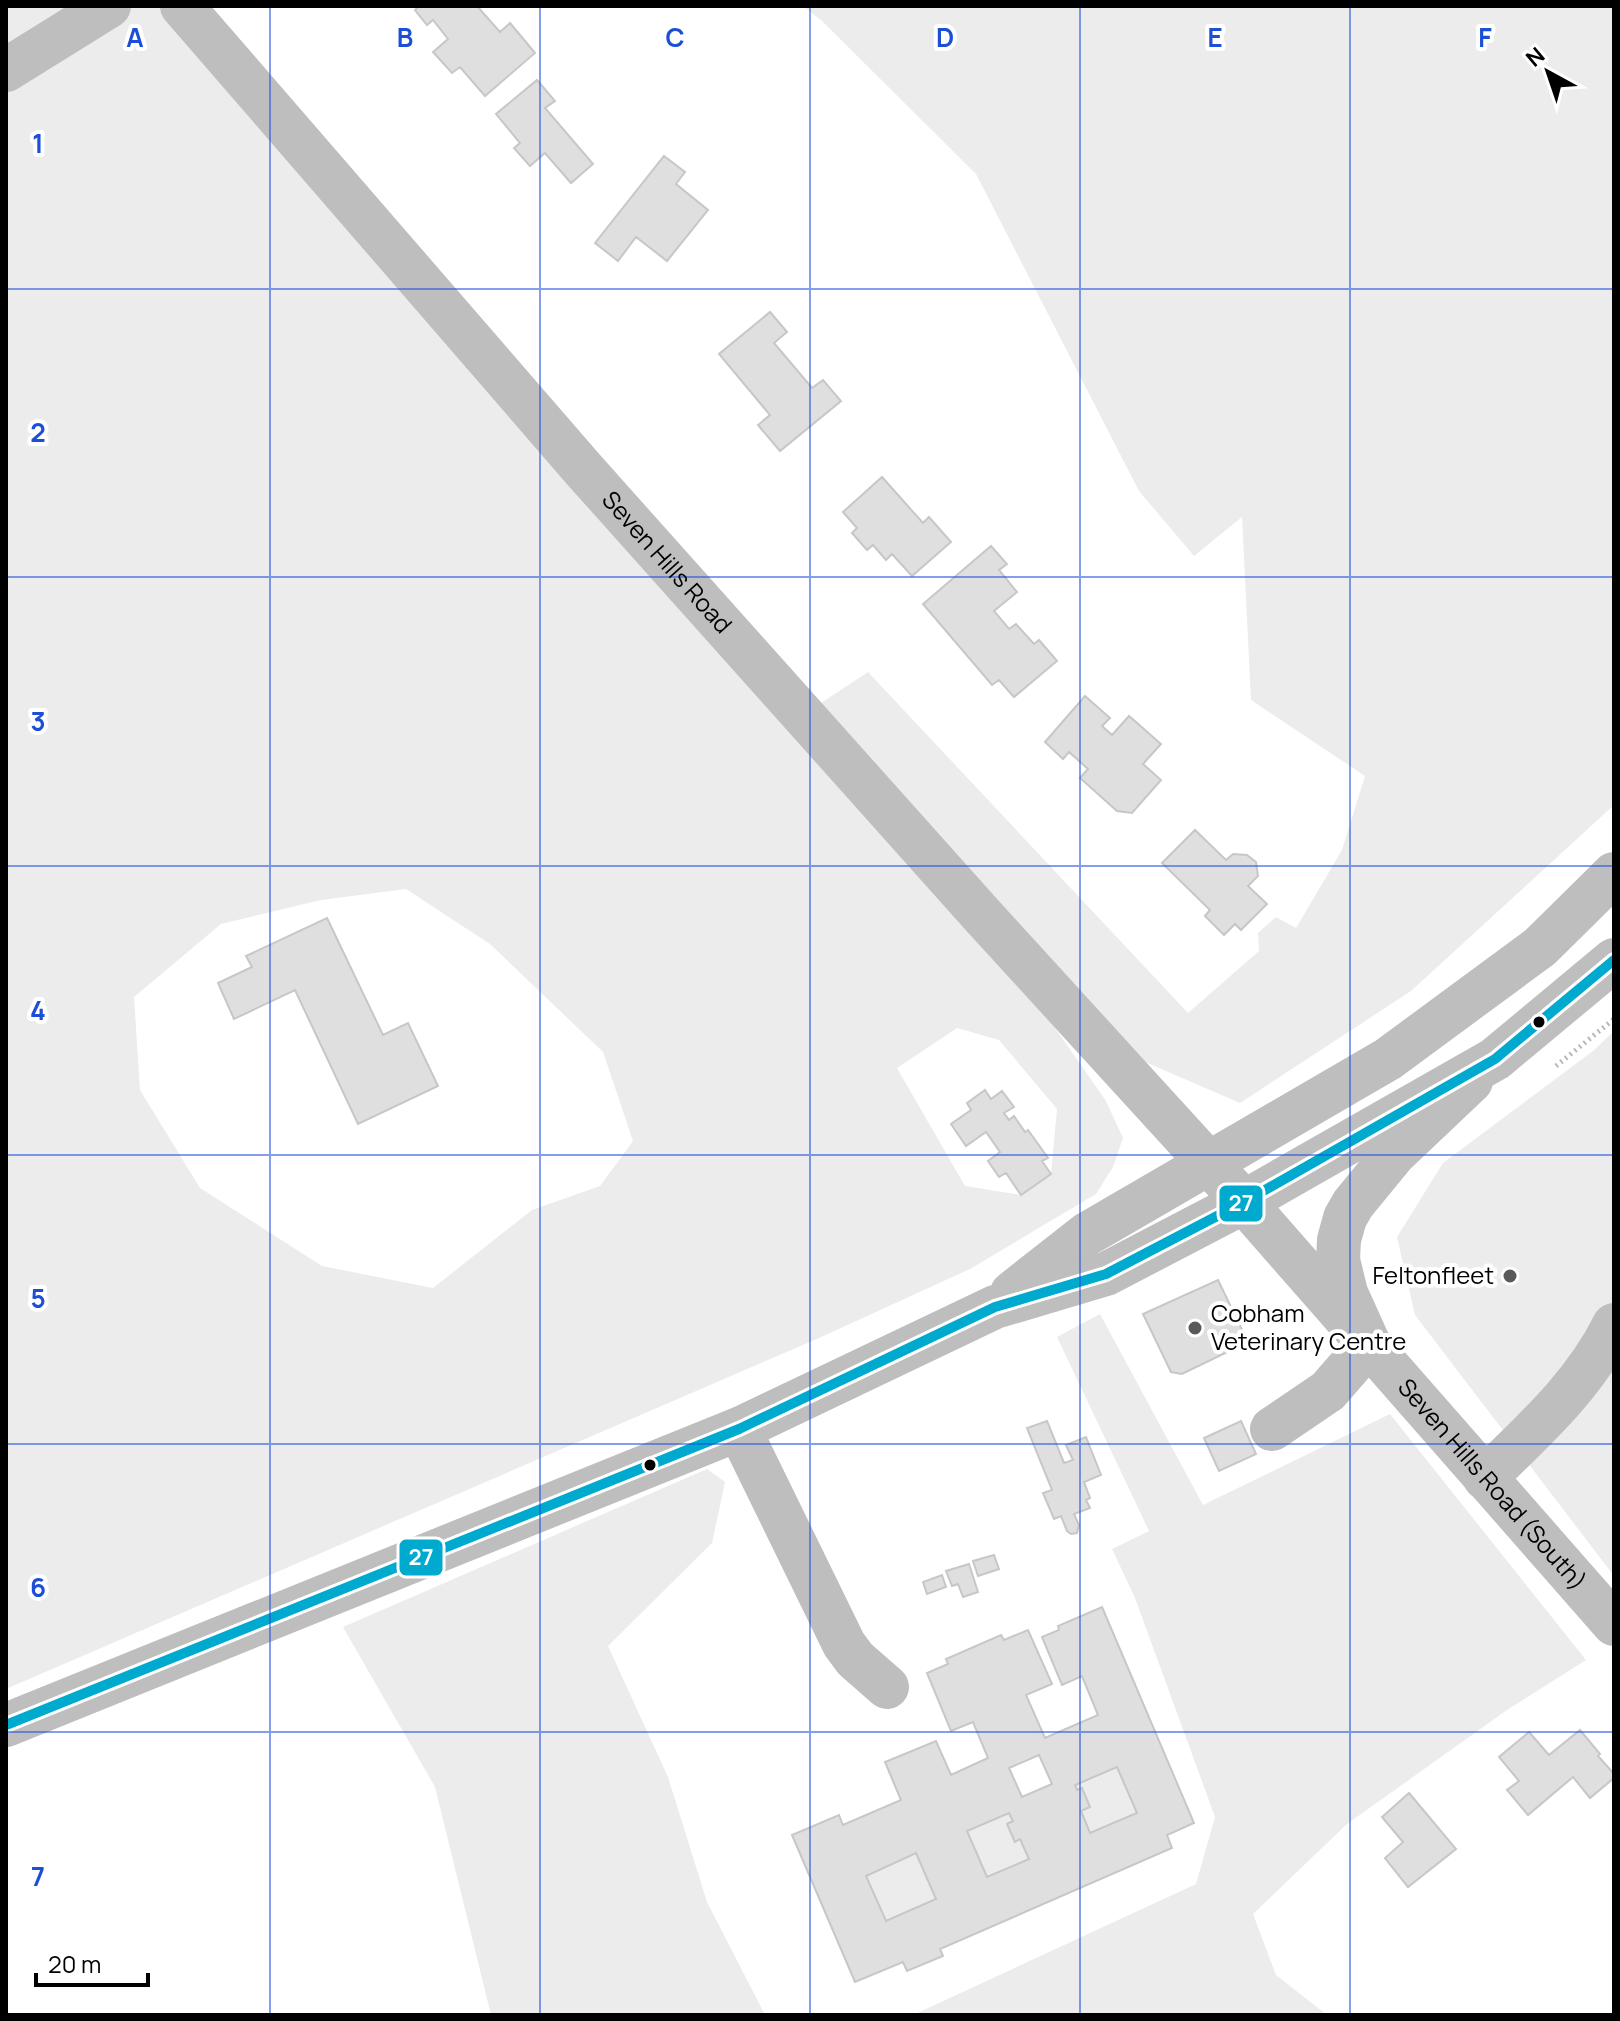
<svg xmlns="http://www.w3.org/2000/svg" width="1620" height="2021" viewBox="0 0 1620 2021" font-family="Manrope,sans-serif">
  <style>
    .green { fill: #ececec; fill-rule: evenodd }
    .building { fill: #dfdfdf; stroke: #c7c7c7; stroke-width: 2; fill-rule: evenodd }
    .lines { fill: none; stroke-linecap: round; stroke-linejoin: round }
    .path { stroke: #b9b9b9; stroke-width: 5; stroke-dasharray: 2 4; stroke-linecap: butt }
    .minor { stroke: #bebebe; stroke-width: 44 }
    .major { stroke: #bebebe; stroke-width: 44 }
    .bus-1-casing { stroke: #fff; stroke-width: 16 }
    .bus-1 { stroke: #00a9ce; stroke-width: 10 }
    .grid { fill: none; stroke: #1d4ed8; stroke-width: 2; stroke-opacity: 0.55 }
    .bus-dot { fill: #000; stroke: #fff; stroke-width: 3 }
    .poi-dot { fill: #595959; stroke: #fff; stroke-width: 3 }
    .labels { text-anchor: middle; stroke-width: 8; stroke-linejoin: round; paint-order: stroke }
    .street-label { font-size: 24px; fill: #000; stroke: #fff }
    .poi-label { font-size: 24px; fill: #000; stroke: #fff; text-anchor: end }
    .grid-label { font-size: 26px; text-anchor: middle; font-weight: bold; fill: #1d4ed8; stroke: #fff; stroke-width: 8; stroke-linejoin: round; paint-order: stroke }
    .line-badge { stroke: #fff; stroke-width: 3 }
    .badge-label { font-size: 22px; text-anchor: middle; font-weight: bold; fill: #fff }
  </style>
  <rect width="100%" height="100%" fill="#fff"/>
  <path class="green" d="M6 6H164L977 916 1106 1101 1123 1138 1113 1167 1096 1194 970 1269 819 1338 6 1689ZM406 889 490 944 603 1052 633 1141 600 1186 532 1210 433 1288 322 1266 200 1188 140 1090 134 997 221 924 321 900ZM957 1028 999 1040 1057 1109 1051 1174 1021 1195 965 1186 897 1068Z
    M803 6H1614V805L1411 991 1240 1103 1136 1058 821 703 868 672 1188 1013 1259 951 1258 933 1276 917 1296 928 1342 850 1365 776 1251 700 1242 517 1194 556 1139 491 976 174 822 21Z
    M1614 1031V1576L1415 1315 1397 1237 1443 1163 1593 1051Z
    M1100 1314 1203 1505 1390 1414 1586 1660 1507 1710 1347 1824 1253 1914 1276 1975 1327 2015H913L1196 1884 1215 1817 1135 1598 1112 1549 1149 1531 1057 1337Z
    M707 1469 725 1482 712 1543 608 1646 668 1777 707 1902 765 2015H491L435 1787 343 1627Z
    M1117 1767 1137 1813 1090 1833 1081 1811 1082 1789 1077 1790 1075 1785Z
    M1009 1813 1013 1821 1007 1825 1015 1841 1020 1839 1029 1859 987 1877 967 1831Z
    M916 1853 936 1899 886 1921 866 1876Z"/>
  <path class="building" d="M419 6H477L500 32 510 23 535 53 485 96 460 67 452 73 433 52 448 39 433 20 427 25 415 10Z
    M537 80 555 101 545 108 593 164 571 183 545 153 530 166 514 148 520 143 496 114Z
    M664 156 685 172 676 184 708 210 667 261 636 237 618 261 595 243Z
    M770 312 787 332 774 343 812 388 823 380 841 401 780 451 758 425 770 415 719 354Z
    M882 477 923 523 929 517 951 542 912 576 892 554 886 560 873 545 867 550 852 533 857 528 843 512Z
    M991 546 1007 564 999 570 1017 592 994 611 1009 629 1016 624 1034 644 1039 640 1057 661 1014 697 999 680 992 685 923 604Z
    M1085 696 1110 718 1102 726 1112 735 1129 716 1161 744 1143 764 1161 780 1132 813 1117 811 1080 778 1088 769 1069 752 1063 759 1045 742Z
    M1195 830 1226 860 1233 854 1247 855 1256 862 1258 876 1248 886 1267 904 1241 930 1235 924 1224 935 1205 916 1210 910 1162 863Z
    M327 918 383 1035 408 1023 438 1086 358 1124 295 990 234 1019 218 983 252 967 246 956Z
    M985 1090 991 1099 1002 1091 1014 1107 1004 1113 1009 1120 1014 1116 1025 1132 1028 1130 1048 1158 1042 1161 1051 1174 1021 1195 1006 1173 999 1177 988 1161 1000 1152 986 1132 966 1146 951 1124 971 1110 967 1103Z
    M1218 1280 1248 1342 1182 1374 1171 1372 1143 1314Z
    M1047 1421 1064 1463 1073 1460 1066 1445 1086 1437 1101 1475 1084 1482 1090 1498 1086 1500 1090 1508 1074 1514 1079 1525 1077 1533 1071 1534 1067 1531 1061 1516 1054 1519 1043 1493 1052 1490 1027 1428Z
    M1241 1421 1256 1454 1219 1471 1204 1438Z
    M994 1555 999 1569 978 1576 973 1561Z
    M969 1564 978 1592 963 1597 958 1584 952 1586 946 1571Z
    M942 1575 946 1587 927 1594 923 1582Z
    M1102 1607 1194 1823 1167 1835 1172 1848 940 1949 943 1956 907 1971 903 1962 855 1982 792 1835 839 1815 843 1825 901 1800 885 1762 936 1741 951 1775 988 1758 973 1722 951 1731 927 1673 948 1664 946 1659 1001 1635 1004 1640 1028 1630 1052 1684 1026 1695 1045 1738 1098 1715 1082 1676 1062 1685 1042 1637 1059 1630 1058 1626ZM1039 1755 1052 1784 1022 1797 1009 1768ZM1117 1767 1137 1813 1090 1833 1081 1811 1090 1807 1082 1788 1077 1790 1075 1785ZM1009 1813 1013 1821 1007 1824 1015 1842 1020 1839 1029 1859 987 1877 967 1831ZM916 1853 936 1899 886 1921 866 1876Z
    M1580 1730 1600 1754 1598 1756 1614 1774V1778L1590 1798 1573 1777 1528 1815 1507 1790 1519 1781 1499 1757 1529 1732 1549 1755Z
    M1409 1793 1456 1849 1408 1887 1385 1858 1403 1842 1382 1817Z"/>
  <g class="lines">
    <path class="path" d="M1556 1066 1614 1019"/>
    <g class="minor">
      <path d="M6 70 109 6"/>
      <path id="s1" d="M1244 1202 1614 1624"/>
      <path d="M739 1429 844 1644 855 1659 887 1687"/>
      <path d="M1272 1429 1328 1391 1369 1344 1346 1293 1338 1260 1339 1240 1345 1218 1353 1204 1394 1154 1471 1081"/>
      <path d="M1485 1478C1533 1431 1584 1386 1614 1325"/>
    </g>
    <g class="major">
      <path id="s2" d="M182 6 583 469 980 913 1244 1202"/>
      <path d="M1012 1293 1087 1234 1388 1059 1540 947 1614 874"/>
      <path d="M6 1725 739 1429 995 1307 1106 1274 1244 1202 1495 1059 1614 960"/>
    </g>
    <defs>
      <path id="bus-1" d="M6 1725 739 1429 995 1307 1106 1274 1244 1202 1495 1059 1614 960"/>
    </defs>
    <use href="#bus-1" class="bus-1-casing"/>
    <use href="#bus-1" class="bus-1"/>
  </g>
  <path class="grid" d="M270 6V2015M540 6V2015M810 6V2015M1080 6V2015M1350 6V2015M6 289H1614M6 577H1614M6 866H1614M6 1155H1614M6 1444H1614M6 1732H1614"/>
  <g class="bus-dot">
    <circle cx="1539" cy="1022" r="7"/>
    <circle cx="650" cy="1465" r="7"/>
  </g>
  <g class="poi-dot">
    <circle cx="1510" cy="1276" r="8"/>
    <circle cx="1195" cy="1328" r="8"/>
  </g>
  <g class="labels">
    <g class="street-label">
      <text dy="8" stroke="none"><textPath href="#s2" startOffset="738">Seven Hills Road</textPath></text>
      <text dy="8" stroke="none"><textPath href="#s1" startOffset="376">Seven Hills Road (South)</textPath></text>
    </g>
    <g class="poi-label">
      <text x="1494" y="1284">Feltonfleet</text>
      <text x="1211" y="1322" text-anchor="start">Cobham<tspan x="1211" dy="28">Veterinary Centre</tspan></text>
    </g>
  </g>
  <g class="grid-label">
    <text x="135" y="47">A</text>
    <text x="405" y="47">B</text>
    <text x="675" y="47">C</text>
    <text x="945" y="47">D</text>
    <text x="1215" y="47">E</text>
    <text x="1485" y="47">F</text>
    <text x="38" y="153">1</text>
    <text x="38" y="442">2</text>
    <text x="38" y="731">3</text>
    <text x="38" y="1020">4</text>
    <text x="38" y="1308">5</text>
    <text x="38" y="1597">6</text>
    <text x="38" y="1886">7</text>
  </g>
  <g class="line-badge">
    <rect x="1218" y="1184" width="46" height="39" rx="8" fill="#00a9ce"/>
    <rect x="398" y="1538" width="46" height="39" rx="8" fill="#00a9ce"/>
  </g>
  <g class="badge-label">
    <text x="1241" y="1211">27</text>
    <text x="421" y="1565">27</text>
  </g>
  <rect width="1620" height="2021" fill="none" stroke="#000000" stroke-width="16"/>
  <g transform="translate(1548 72) rotate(320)" stroke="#ffffff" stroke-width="6" paint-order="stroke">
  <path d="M0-6L14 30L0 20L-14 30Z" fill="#000000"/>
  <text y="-12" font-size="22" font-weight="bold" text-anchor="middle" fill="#000000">N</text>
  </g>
  <path d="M36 1973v12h112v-12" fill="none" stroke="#000000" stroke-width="4"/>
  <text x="48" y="1973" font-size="24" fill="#000000" stroke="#ffffff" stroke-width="6" paint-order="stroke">20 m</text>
</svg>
